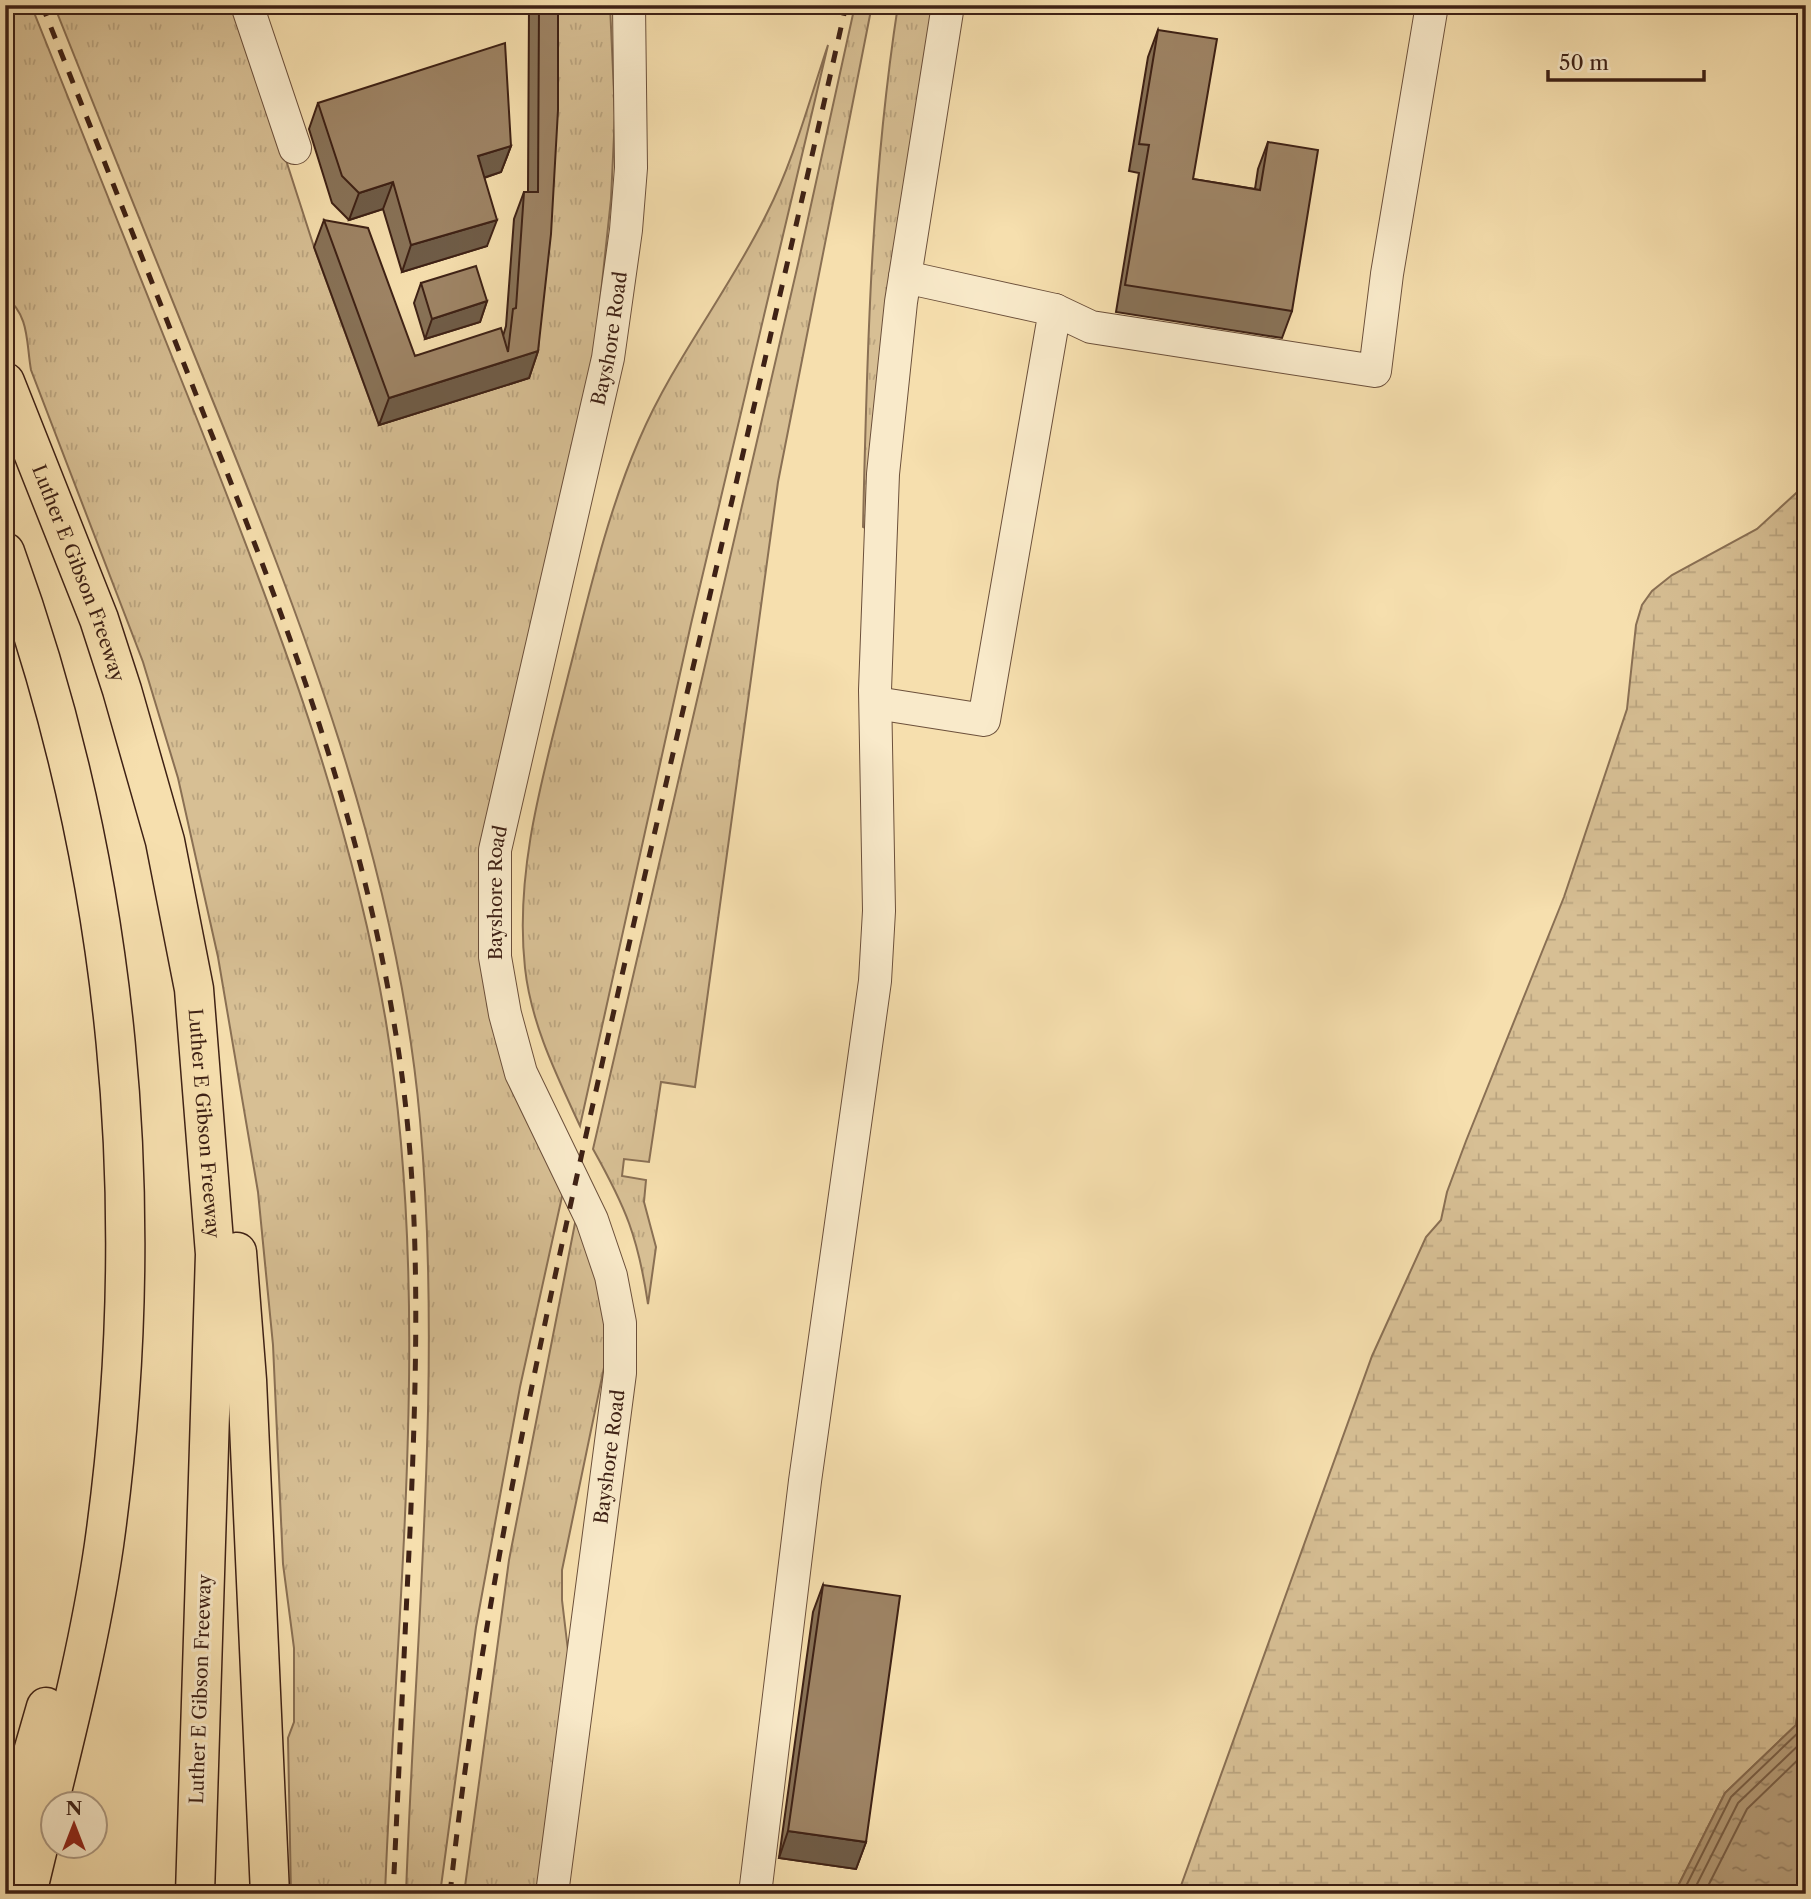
<svg xmlns="http://www.w3.org/2000/svg" width="1811" height="1899" viewBox="0 0 1811 1899" font-family="'Libre Caslon Text',serif">
  <style>
    .grass { fill: url(#grass-tufts); stroke: #8a7054; stroke-width: 2 }
    .wetland { fill: url(#wetland-marsh); stroke: #8a7054; stroke-width: 2 }
    .water { fill: url(#water-ripples); stroke: #876c52; stroke-width: 2 }
    .lines { fill: none; stroke-linecap: round; stroke-linejoin: round }
    .shore { stroke: #7a6048; stroke-width: 2 }
    .minor-casing { stroke: #6c503b; stroke-width: 34 }
    .highway-casing { stroke: #3e2115; stroke-width: 41 }
    .minor { stroke: #f9eaca; stroke-width: 32 }
    .highway { stroke: #f6dfae; stroke-width: 38 }
    .rail { stroke: #3e2115; stroke-width: 5; stroke-dasharray: 12 12; stroke-linecap: butt }
    .wall { fill: #887257; stroke: #3e2115; stroke-width: 2 }
    .shaded-wall { fill: #6f5c47; stroke: #3e2115; stroke-width: 2 }
    .building { fill: #9e8465; stroke: #3e2115; stroke-width: 2 }
    .labels { text-anchor: middle; stroke-width: 6; stroke-linejoin: round; paint-order: stroke }
    .street-label { font-size: 19px; fill: #3e2115; stroke: #f9eaca }
  </style>
  <defs>
    <pattern id="grass-tufts" width="24" height="20" patternUnits="userSpaceOnUse" patternTransform="scale(1.75)"><rect width="24" height="20" fill="#d7bf94"/><path d="M3 7l-1-3M5 7V3M7 7l1-3M15 17l-1-3M17 17v-4M19 17l1-3" fill="none" stroke="#baa47f"/></pattern>
    <pattern id="wetland-marsh" width="20" height="14" patternUnits="userSpaceOnUse" patternTransform="scale(1.75)"><rect width="20" height="14" fill="#d7bf94"/><path d="M1 5h8M5 5V1M11 12h8M15 12V8" fill="none" stroke="#baa47f"/></pattern>
    <pattern id="water-ripples" width="26" height="14" patternUnits="userSpaceOnUse" patternTransform="scale(1.75)"><rect width="26" height="14" fill="#b79e7a"/><path d="M2 4q2-2 4 0t4 0M15 11q2-2 4 0t4 0" fill="none" stroke="#968063"/></pattern>
  </defs>
  <rect width="100%" height="100%" fill="#f6dfae"/>
  <filter id="stains"><feTurbulence type="fractalNoise" baseFrequency=".00286" numOctaves="4"/><feColorMatrix values="0 0 0 0 .2 0 0 0 0 .09 0 0 0 0 .02 0 0 0 .5 -.17"/></filter>
  <radialGradient id="worn" r=".72"><stop offset=".6" stop-color="#630" stop-opacity="0"/><stop offset="1" stop-color="#630" stop-opacity=".3"/></radialGradient>
  <path class="grass" d="M5 5H31C87 145 143 284 199 424 276 618 351 815 386 1022 433 1310 396 1605 385 1894H291L288 1738 294 1722V1648L283 1564 273 1345 258 1192 218 957 178 778 143 662 31 370C26 342 30 316 5 296Z
    M54 5H236L314 247 379 425 529 378 549 5H610L615 115 611 199 595 349 485 878 563 1192 520 1387 476 1627 440 1894H406C415 1636 443 1377 420 1120 397 862 300 616 204 379 153 254 104 130 54 5Z
    M855 5H872L778 482 695 1087 661 1082 649 1162 624 1159 622 1176 646 1180 644 1202 656 1247 648 1304C638 1237 626 1208 593 1149L798 264Z
    M898 5H938L867 529 863 527C867 351 871 180 898 5Z
    M828 45 691 624 580 1126C557 1076 531 1024 525 968 514 868 545 769 569 672 589 594 607 514 639 440 673 360 729 291 767 213 794 160 809 101 828 45Z
    M577 1213 603 1301 606 1358 562 1570V1600L569 1659 540 1894H464L509 1560Z"/>
  <path class="wetland" d="M1806 484V1667H1803L1796 1725 1725 1793 1674 1894H1178L1372 1356 1426 1237 1441 1220 1447 1192 1466 1141 1564 897 1627 709 1636 625 1642 605 1652 591 1672 575 1757 529Z"/>
  <path class="water" d="M1803 1667H1806V1894H1674L1725 1793 1796 1725Z"/>
  <g class="lines">
    <path class="shore" d="M1682 1894 1731 1797 1802 1729 1806 1701
      M1692 1894 1738 1803 1806 1738
      M1704 1894 1747 1809 1806 1752"/>
    <defs>
      <g id="minor">
        <path d="M247 5 295 148"/>
        <path d="M1055 310 1091 327 1375 371 1387 274 1432 5"/>
        <path d="M876 703 984 720 1055 310 905 277"/>
        <path id="s1" d="M552 1894 620 1373V1323L611 1276 592 1220 521 1073 505 1014 495 957V850L608 358 626 230 631 168 629 5"/>
        <path d="M755 1894 805 1481 875 981 879 911 875 690 883 474 901 302 948 5"/>
      </g>
      <g id="highway">
        <path id="s2" d="M5 382 99 619 122 690 165 841 194 989 215 1254 195 1894"/>
        <path d="M5 552C121 872 151 1209 104 1545 87 1662 54 1779 27 1894"/>
        <path d="M237 1252 247 1380 270 1894"/>
        <path d="M5 1849 46 1707"/>
      </g>
    </defs>
    <use href="#minor" class="minor-casing"/>
    <use href="#highway" class="highway-casing"/>
    <use href="#minor" class="minor"/>
    <use href="#highway" class="highway"/>
    <path class="rail" d="M42 5C98 145 153 285 208 425 286 620 360 815 394 1023 423 1191 417 1362 410 1531 404 1652 399 1773 393 1894
      M450 1894C480 1613 540 1339 602 1064 681 711 767 359 846 5"/>
  </g>
  <path class="wall" d="M529 5H558L538 351 529 378 379 425 314 247 324 220 415 356 503 336 506 326 514 219 524 192H528Z
    M1158 30 1193 179 1255 189 1258 169 1268 142 1292 311 1282 338 1116 312 1139 173 1129 171 1148 57Z
    M318 103 511 146 501 172 484 178 487 246 402 272 383 209 349 220 332 203 309 129Z
    M421 283 487 301 480 322 425 339 414 303Z
    M823 1585 866 1842 856 1869 779 1858 813 1612Z"/>
  <path class="shaded-wall" d="M511 146 501 172 468 183 478 156Z
    M393 182 383 209 349 220 359 193Z
    M497 220 487 246 402 272 411 245Z
    M487 301 480 322 425 339 432 319Z
    M538 351 529 378 379 425 389 398Z
    M788 1831 866 1842 856 1869 779 1858Z"/>
  <path class="building" d="M539 5H558V110L551 234 538 351 389 398 324 220 368 228 415 356 501 328 508 352 513 309 516 308 524 192H538Z
    M1158 30 1217 39 1193 179 1260 190 1268 142 1318 150 1292 311 1125 285 1149 145 1139 144Z
    M505 43 511 146 478 156 497 220 411 245 393 182 359 193 342 176 318 103Z
    M476 266 487 301 432 319 421 283Z
    M823 1585 900 1596 866 1842 788 1831Z"/>
  <g class="labels">
    <g class="street-label">
      <text dy="7" stroke="none"><textPath href="#s1" startOffset="1596">Bayshore Road</textPath></text>
      <text dy="7" stroke="none"><textPath href="#s2" startOffset="205">Luther E Gibson Freeway</textPath></text>
      <text dy="7" stroke="none"><textPath href="#s1" startOffset="1029">Bayshore Road</textPath></text>
      <text dy="7" stroke="none"><textPath href="#s2" startOffset="772">Luther E Gibson Freeway</textPath></text>
      <text dy="7" stroke="none"><textPath href="#s1" startOffset="441">Bayshore Road</textPath></text>
      <text transform="translate(200 1689) rotate(-88)" y="7">Luther E Gibson Freeway</text>
    </g>
  </g>
  <rect width="1811" height="1899" fill="none" stroke="#f6dfae" stroke-width="28"/>
  <rect x="7" y="7" width="1797" height="1885" fill="none" stroke="#3e2115" stroke-width="3.5"/>
  <rect x="14" y="14" width="1783" height="1871" fill="none" stroke="#3e2115" stroke-width="2"/>
  <g transform="translate(74 1825)"><circle r="33" fill="#f9eaca" stroke="#ae9a82" stroke-width="2"/>
  <path d="M0-5L12 26L0 18L-12 26Z" fill="#8f2418"/>
  <text y="-10" font-size="19" font-weight="bold" text-anchor="middle" fill="#3e2115">N</text>
  </g>
  <path d="M1548 70v10h156v-10" fill="none" stroke="#3e2115" stroke-width="3.5"/>
  <text x="1559" y="70" font-size="21" fill="#3e2115" stroke="#f9eaca" stroke-width="5" paint-order="stroke">50 m</text>
  <rect width="100%" height="100%" filter="url(#stains)"/>
  <rect width="100%" height="100%" fill="url(#worn)"/>
</svg>
